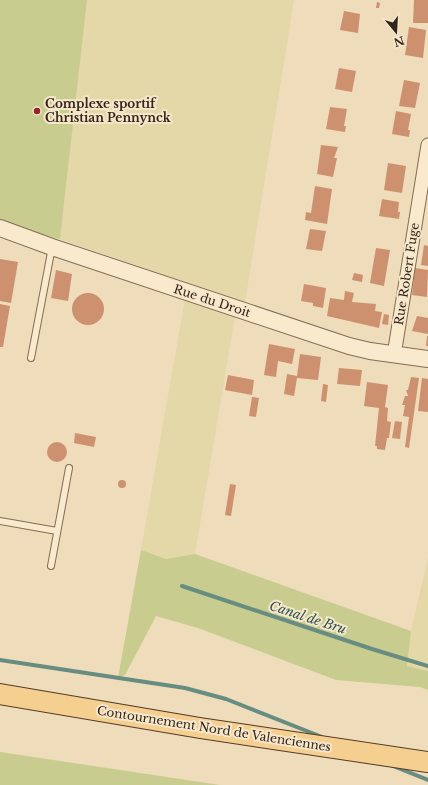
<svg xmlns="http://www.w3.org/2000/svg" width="428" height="785" viewBox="0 0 428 785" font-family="'Libre Baskerville',serif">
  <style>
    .farmland { fill: #e4d7a8 }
    .green { fill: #c8cc8f }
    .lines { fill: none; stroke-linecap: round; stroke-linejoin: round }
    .stream { stroke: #678c81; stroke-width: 4 }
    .building { fill: #ce916f }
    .service-casing { stroke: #856c54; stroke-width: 8 }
    .minor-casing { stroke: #856c54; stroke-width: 15 }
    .tertiary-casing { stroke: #856c54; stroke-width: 18 }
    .primary-casing { stroke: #523a29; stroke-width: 22 }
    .service { stroke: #faeacd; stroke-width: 6 }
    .minor { stroke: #faeacd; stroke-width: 13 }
    .tertiary { stroke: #faeacd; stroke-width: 16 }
    .primary { stroke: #f5cf8f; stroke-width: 20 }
    .poi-dot { fill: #96232a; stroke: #f6e7ca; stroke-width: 1.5 }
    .labels { text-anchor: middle; stroke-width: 4; stroke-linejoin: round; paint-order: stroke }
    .poi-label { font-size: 12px; font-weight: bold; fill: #34251a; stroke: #f6e7ca; text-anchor: start }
    .street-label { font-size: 12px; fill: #34251a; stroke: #f6e7ca }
    .water-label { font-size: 13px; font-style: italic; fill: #28544f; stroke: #f6e7ca }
  </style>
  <rect width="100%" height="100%" fill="#eedcba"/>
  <path class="farmland" d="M87 0H294L245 302 60 239Z
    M185 299 235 315 195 554 166 559 141 550Z
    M428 558V671L407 666 411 631Z"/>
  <path class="green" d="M0 0H87L60 239 0 222Z
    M141 550 166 559 195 554 411 631 407 666 428 671V690L420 687 336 680 198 628 156 616 125 675 118 678Z
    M0 752 220 785H0Z"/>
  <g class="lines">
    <path class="stream" d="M182 586 372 649 428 666
      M0 660 185 688 226 699 322 737
      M393 766 428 780"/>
  </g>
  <path class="building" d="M414 0H428V23H413Z
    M377 2 380 3 379 8H376Z
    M344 11 360 14 358 33 340 30Z
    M409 27 426 30 423 58 405 55Z
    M339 68 356 71 352 92 335 89Z
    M404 80 420 83 415 108 399 106Z
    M330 107 347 109 344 126H346L345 132 326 129Z
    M396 111 411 114 408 130H410L409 137 392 134Z
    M321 145 338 147 334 158H337L333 177 317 174Z
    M388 163 406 166 402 193 384 190Z
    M315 186 332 189 327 224 305 220 306 212 311 213Z
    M382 199 399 202 398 212H400L399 219 379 216Z
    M310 229 326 231 322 251 306 249Z
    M424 245 428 246V266L421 265Z
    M376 248 390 250 384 286 370 283Z
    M0 259 18 262 11 303 0 301Z
    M415 268 428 270 427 297 412 295Z
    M56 270 72 274 68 301 51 298Z
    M354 273 363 275 362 282 352 280Z
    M304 284 326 288 323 308 313 306V303L301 301Z
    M345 291 354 293 352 302 376 304 375 311 382 312 379 328 327 316 330 298 344 300Z
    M72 309a16 16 0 1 1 32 0a16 16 0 1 1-32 0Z
    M0 304 10 306 3 347H0Z
    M384 314 389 315 388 325 382 324Z
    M417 316 428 318V334L412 331Z
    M427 336H428V346H426Z
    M269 344 295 349 292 364 278 361 276 377 264 375Z
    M300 354 321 357 318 380 297 378 294 396 284 394 287 374 297 376Z
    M339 368 362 370 360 386 337 384Z
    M228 375 254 380 252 395 225 390Z
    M411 377 419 378 409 448 405 447 409 417 403 416 405 405H402L405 396H408L406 390H408Z
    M422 378 428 379V412L418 411Z
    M367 382 388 385 385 407 388 408 387 421 391 422 389 438H387L385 450 377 449V446H375L379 408 364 406Z
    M323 384 328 385 326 402 321 401Z
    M252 397 259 398 256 417 249 416Z
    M395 421 402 422 400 439 392 438Z
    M75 433 96 437 94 447 74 443Z
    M47 452a10 10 0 1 1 20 0a10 10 0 1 1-20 0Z
    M118 484a4 4 0 1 1 8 0a4 4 0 1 1-8 0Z
    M230 484 236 485 231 516 225 515Z"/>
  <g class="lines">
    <defs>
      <path id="service" d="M31 358 52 247
        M0 521 57 531
        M51 566 69 468"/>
      <path id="minor" d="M394 355 428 145"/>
      <path id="tertiary" d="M0 228 52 247 349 346 370 351 428 359"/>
      <path id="primary" d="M0 694 200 728 428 762"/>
    </defs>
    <use href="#service" class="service-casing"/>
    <use href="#minor" class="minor-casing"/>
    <use href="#tertiary" class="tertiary-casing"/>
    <use href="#primary" class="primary-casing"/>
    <use href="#service" class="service"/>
    <use href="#minor" class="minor"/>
    <use href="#tertiary" class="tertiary"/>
    <use href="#primary" class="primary"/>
  </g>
  <circle class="poi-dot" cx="37" cy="111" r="4"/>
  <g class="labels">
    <g class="poi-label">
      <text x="45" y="108">Complexe sportif<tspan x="45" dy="14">Christian Pennynck</tspan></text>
    </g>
    <g class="street-label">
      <text transform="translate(407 274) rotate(-81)" y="4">Rue Robert Fuge</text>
      <text transform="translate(212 301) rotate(18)" y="4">Rue du Droit</text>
      <text transform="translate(214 729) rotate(9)" y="4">Contournement Nord de Valenciennes</text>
    </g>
    <g class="water-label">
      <text transform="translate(308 617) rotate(18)" y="5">Canal de Bru</text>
    </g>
  </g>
  <g transform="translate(396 32) rotate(162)" stroke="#f6e7ca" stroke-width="3" paint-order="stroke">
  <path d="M0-3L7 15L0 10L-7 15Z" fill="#34251a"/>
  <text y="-6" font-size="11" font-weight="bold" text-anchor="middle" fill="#34251a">N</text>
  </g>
</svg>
